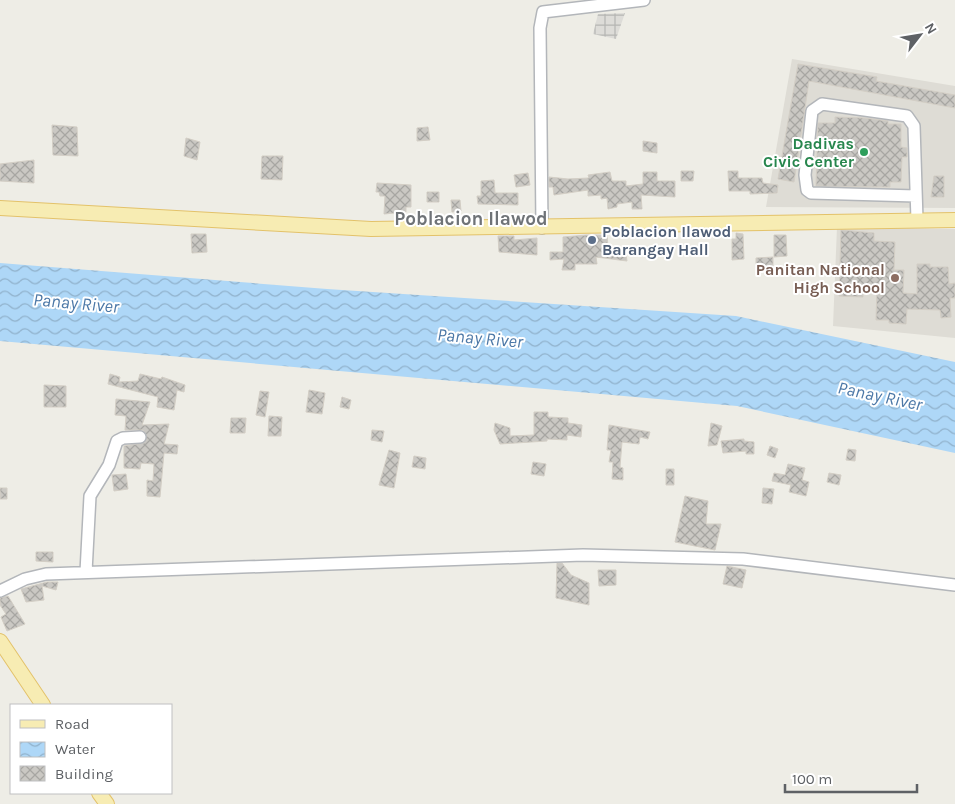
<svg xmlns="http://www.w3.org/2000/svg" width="955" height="804" viewBox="0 0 955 804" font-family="Karla,sans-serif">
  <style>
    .industrial { fill: url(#industrial-grid) }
    .education { fill: #dedcd5 }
    .water { fill: url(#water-waves) }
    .building { fill: url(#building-cross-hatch); stroke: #d3cec5 }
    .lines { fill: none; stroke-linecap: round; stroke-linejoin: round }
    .minor-casing { stroke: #b3b6ba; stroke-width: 14 }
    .major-casing { stroke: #e3c26a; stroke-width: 16 }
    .minor { stroke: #fff; stroke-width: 11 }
    .major { stroke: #f7ecb3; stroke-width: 14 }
    .leisure-dot { fill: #2e9e5b; stroke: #fff; stroke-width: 2 }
    .service-dot { fill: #5c6f8a; stroke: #fff; stroke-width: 2 }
    .education-dot { fill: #8d6e63; stroke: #fff; stroke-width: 2 }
    .labels { text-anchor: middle; stroke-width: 4; stroke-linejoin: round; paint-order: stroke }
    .leisure-label { font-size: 16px; font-weight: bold; fill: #27864d; stroke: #fff; text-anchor: end }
    .service-label { font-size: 16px; font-weight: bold; fill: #4e5e75; stroke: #fff; text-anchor: start }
    .education-label { font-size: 16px; font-weight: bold; fill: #785e54; stroke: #fff; text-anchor: end }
    .water-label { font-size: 18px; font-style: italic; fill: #4c78a7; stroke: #fff }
    .quarter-label { font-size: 19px; font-weight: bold; fill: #6f7377; stroke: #fff }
  </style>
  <defs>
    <pattern id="industrial-grid" width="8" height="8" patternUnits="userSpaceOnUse" patternTransform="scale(1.25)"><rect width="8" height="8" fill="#dddcd8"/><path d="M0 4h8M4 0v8" fill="none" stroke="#b6b6b3"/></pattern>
    <pattern id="water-waves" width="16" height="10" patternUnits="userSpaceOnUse" patternTransform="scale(1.25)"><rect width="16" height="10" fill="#aed7f7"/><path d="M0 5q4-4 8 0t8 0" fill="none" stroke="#91b2cc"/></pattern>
    <pattern id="building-cross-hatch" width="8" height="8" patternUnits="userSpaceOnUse" patternTransform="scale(1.25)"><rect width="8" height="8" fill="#cac8c3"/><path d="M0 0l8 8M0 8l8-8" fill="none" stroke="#a7a6a2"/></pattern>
  </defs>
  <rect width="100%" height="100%" fill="#eeede6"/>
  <path class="industrial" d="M625 13 616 39 593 34 598 14Z"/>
  <path class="education" d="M792 59 955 86V208L766 207Z
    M837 227 955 229V338L833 326Z"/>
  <path class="water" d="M0 263 327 289 736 316 955 362V453L737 406 0 341Z"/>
  <path class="building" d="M798 64 877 77 876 81 955 95V108L809 81 794 182 778 179Z
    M835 117 864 118 888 121V124H901V147L907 148V157H902L901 182H890V187L816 186 818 123H835Z
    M52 125 77 127 78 156 53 155Z
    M428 127 430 140 417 141V128Z
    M186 138 200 142 197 160 184 156Z
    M643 141 657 143V153L643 151Z
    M262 156H283L282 180 261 179Z
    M34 160V183L0 181V164Z
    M681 171H694L693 181H681Z
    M728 171H738V178H762L763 183 778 185 777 193 750 194V191H729Z
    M610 172 612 181H626V186L643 184V172H657V181H675V197L641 195 642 209H632V202L617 204V207L608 209 607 198 601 199V195L588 196V190L554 195 553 187H549V177L568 179 589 178 588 175Z
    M528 173 530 185 516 187 514 175Z
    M934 176H944V197H931Z
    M494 180 495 193H518V205L478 204 477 196H481V181Z
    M377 183 411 185V207H406V212L384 214 385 196H380L379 192H376Z
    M427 192H439V202H427Z
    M451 200H460L461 211 452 212Z
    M841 230 874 233V241L895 242 894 270H904L903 293 917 294V264H930V267H948L949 284 955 283V298H950L951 317 941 318 940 310 907 309 906 324 889 323V320H876L877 286 863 285V297L839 296Z
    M736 233 743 234 744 259 732 260V239H736Z
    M191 234H206L207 252 192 253Z
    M587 235H607L608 247H625L627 261 596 257 597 264H575V270H562L564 259 550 260V252H563V237Z
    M774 235H786L787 256 774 257Z
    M498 236H514V240L537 238V255L499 252Z
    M773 257V267L756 268V258Z
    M110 374 120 377 119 382 138 381 140 374 161 379 162 377 185 385 184 392 177 390 174 410 157 407 158 397 108 384Z
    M44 385 66 386V407H44Z
    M309 390 325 393 322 414 306 412Z
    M260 391 269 392 265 417 256 415Z
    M342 397 351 400 349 409 340 407Z
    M116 399 150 402 142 425 169 424 164 444 178 445 177 454 164 453 160 497 147 496V480L153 481 154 464 141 463 140 469 124 468V446L144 443 147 436 143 430H125L126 416 115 415Z
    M534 412H548V417L568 418V423L582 425 581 437 567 435V440L547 439V441L500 444 494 430 495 423 510 428V436L534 435Z
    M269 416 282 417 281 436H268Z
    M231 418H246L245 433H230Z
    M711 423 722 426 717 445 708 446Z
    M609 425 650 432 648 439 640 437 639 444 622 442 620 467 623 468V480L612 479 613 462H609L611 450H607Z
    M372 430 384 431 382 442 371 440Z
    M744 439V441L754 442V454H746V451L723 453 721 441Z
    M770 446 778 449 775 458 767 455Z
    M848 449 856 450 855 461 846 460Z
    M389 450 400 453 394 488 379 485Z
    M414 456 426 458 425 469 412 467Z
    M533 462 546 464 544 476 531 474Z
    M788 464 805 468 802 480 809 482 806 496 789 492 791 485 772 481 774 473 785 475Z
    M666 469H674V485H666Z
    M829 473 841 475 839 485 827 482Z
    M126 474 128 489 114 491 112 475Z
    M0 488H7V499H0Z
    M763 488 774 489 772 504 762 503Z
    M685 496 708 501 706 524H721L715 550 675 542Z
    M36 552H53V562L36 561Z
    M557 563H562L571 575 589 583V605L556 598Z
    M727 566 746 570 742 588 723 584Z
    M598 570H616V585L599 586Z
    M47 582H58L56 590 42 586 44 600 26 602 21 589Z
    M8 596 25 624 7 631 1 617 6 614 0 605V598Z"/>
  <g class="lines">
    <defs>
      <path id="minor" d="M916 196 811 193 807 190 805 175 812 111 822 104 907 116 914 126 917 220
        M542 228 540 28 543 12 644 0
        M86 572 90 496 109 465 117 441 123 438 140 437
        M0 591 25 579 46 574 583 555 743 559 955 585"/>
      <path id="major" d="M0 208 371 229 955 220
        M0 641 43 705
        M99 793 107 804"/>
    </defs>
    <use href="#minor" class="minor-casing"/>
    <use href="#major" class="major-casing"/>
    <use href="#minor" class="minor"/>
    <use href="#major" class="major"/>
  </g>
  <circle class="leisure-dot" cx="864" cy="152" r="5"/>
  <circle class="service-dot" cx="592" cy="240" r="5"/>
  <circle class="education-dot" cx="895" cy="278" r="5"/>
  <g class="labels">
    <g class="leisure-label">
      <text x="854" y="149">Dadivas<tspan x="854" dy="18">Civic Center</tspan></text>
    </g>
    <g class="service-label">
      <text x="602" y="237">Poblacion Ilawod<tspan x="602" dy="18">Barangay Hall</tspan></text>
    </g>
    <g class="education-label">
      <text x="885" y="275">Panitan National<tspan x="885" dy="18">High School</tspan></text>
    </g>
    <g class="water-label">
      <text transform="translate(76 303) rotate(5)" y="6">Panay River</text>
      <text transform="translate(480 338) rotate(5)" y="6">Panay River</text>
      <text transform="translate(880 396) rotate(12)" y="6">Panay River</text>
    </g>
    <g class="quarter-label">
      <text x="471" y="225">Poblacion Ilawod</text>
    </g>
  </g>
  <rect x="10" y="704" width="162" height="90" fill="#ffffff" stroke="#bfc0c1"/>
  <rect x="20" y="720" width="25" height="8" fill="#f7ecb3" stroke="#bfc0c1"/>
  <text x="55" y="729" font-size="15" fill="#5e6165">Road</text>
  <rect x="20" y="742" width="25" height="15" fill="url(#water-waves)" stroke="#bfc0c1"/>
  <text x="55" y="754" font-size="15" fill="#5e6165">Water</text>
  <rect x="20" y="766" width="25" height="15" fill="url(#building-cross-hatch)" stroke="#bfc0c1"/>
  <text x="55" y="779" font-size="15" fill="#5e6165">Building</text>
  <g transform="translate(920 35) rotate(59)" stroke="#ffffff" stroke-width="4" paint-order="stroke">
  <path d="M0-4L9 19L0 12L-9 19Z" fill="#5e6165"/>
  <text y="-8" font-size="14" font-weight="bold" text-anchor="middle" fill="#5e6165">N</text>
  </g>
  <path d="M785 784v8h132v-8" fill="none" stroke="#5e6165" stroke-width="2.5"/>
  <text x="792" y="784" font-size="15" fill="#5e6165" stroke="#ffffff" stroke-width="4" paint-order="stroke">100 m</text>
</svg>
